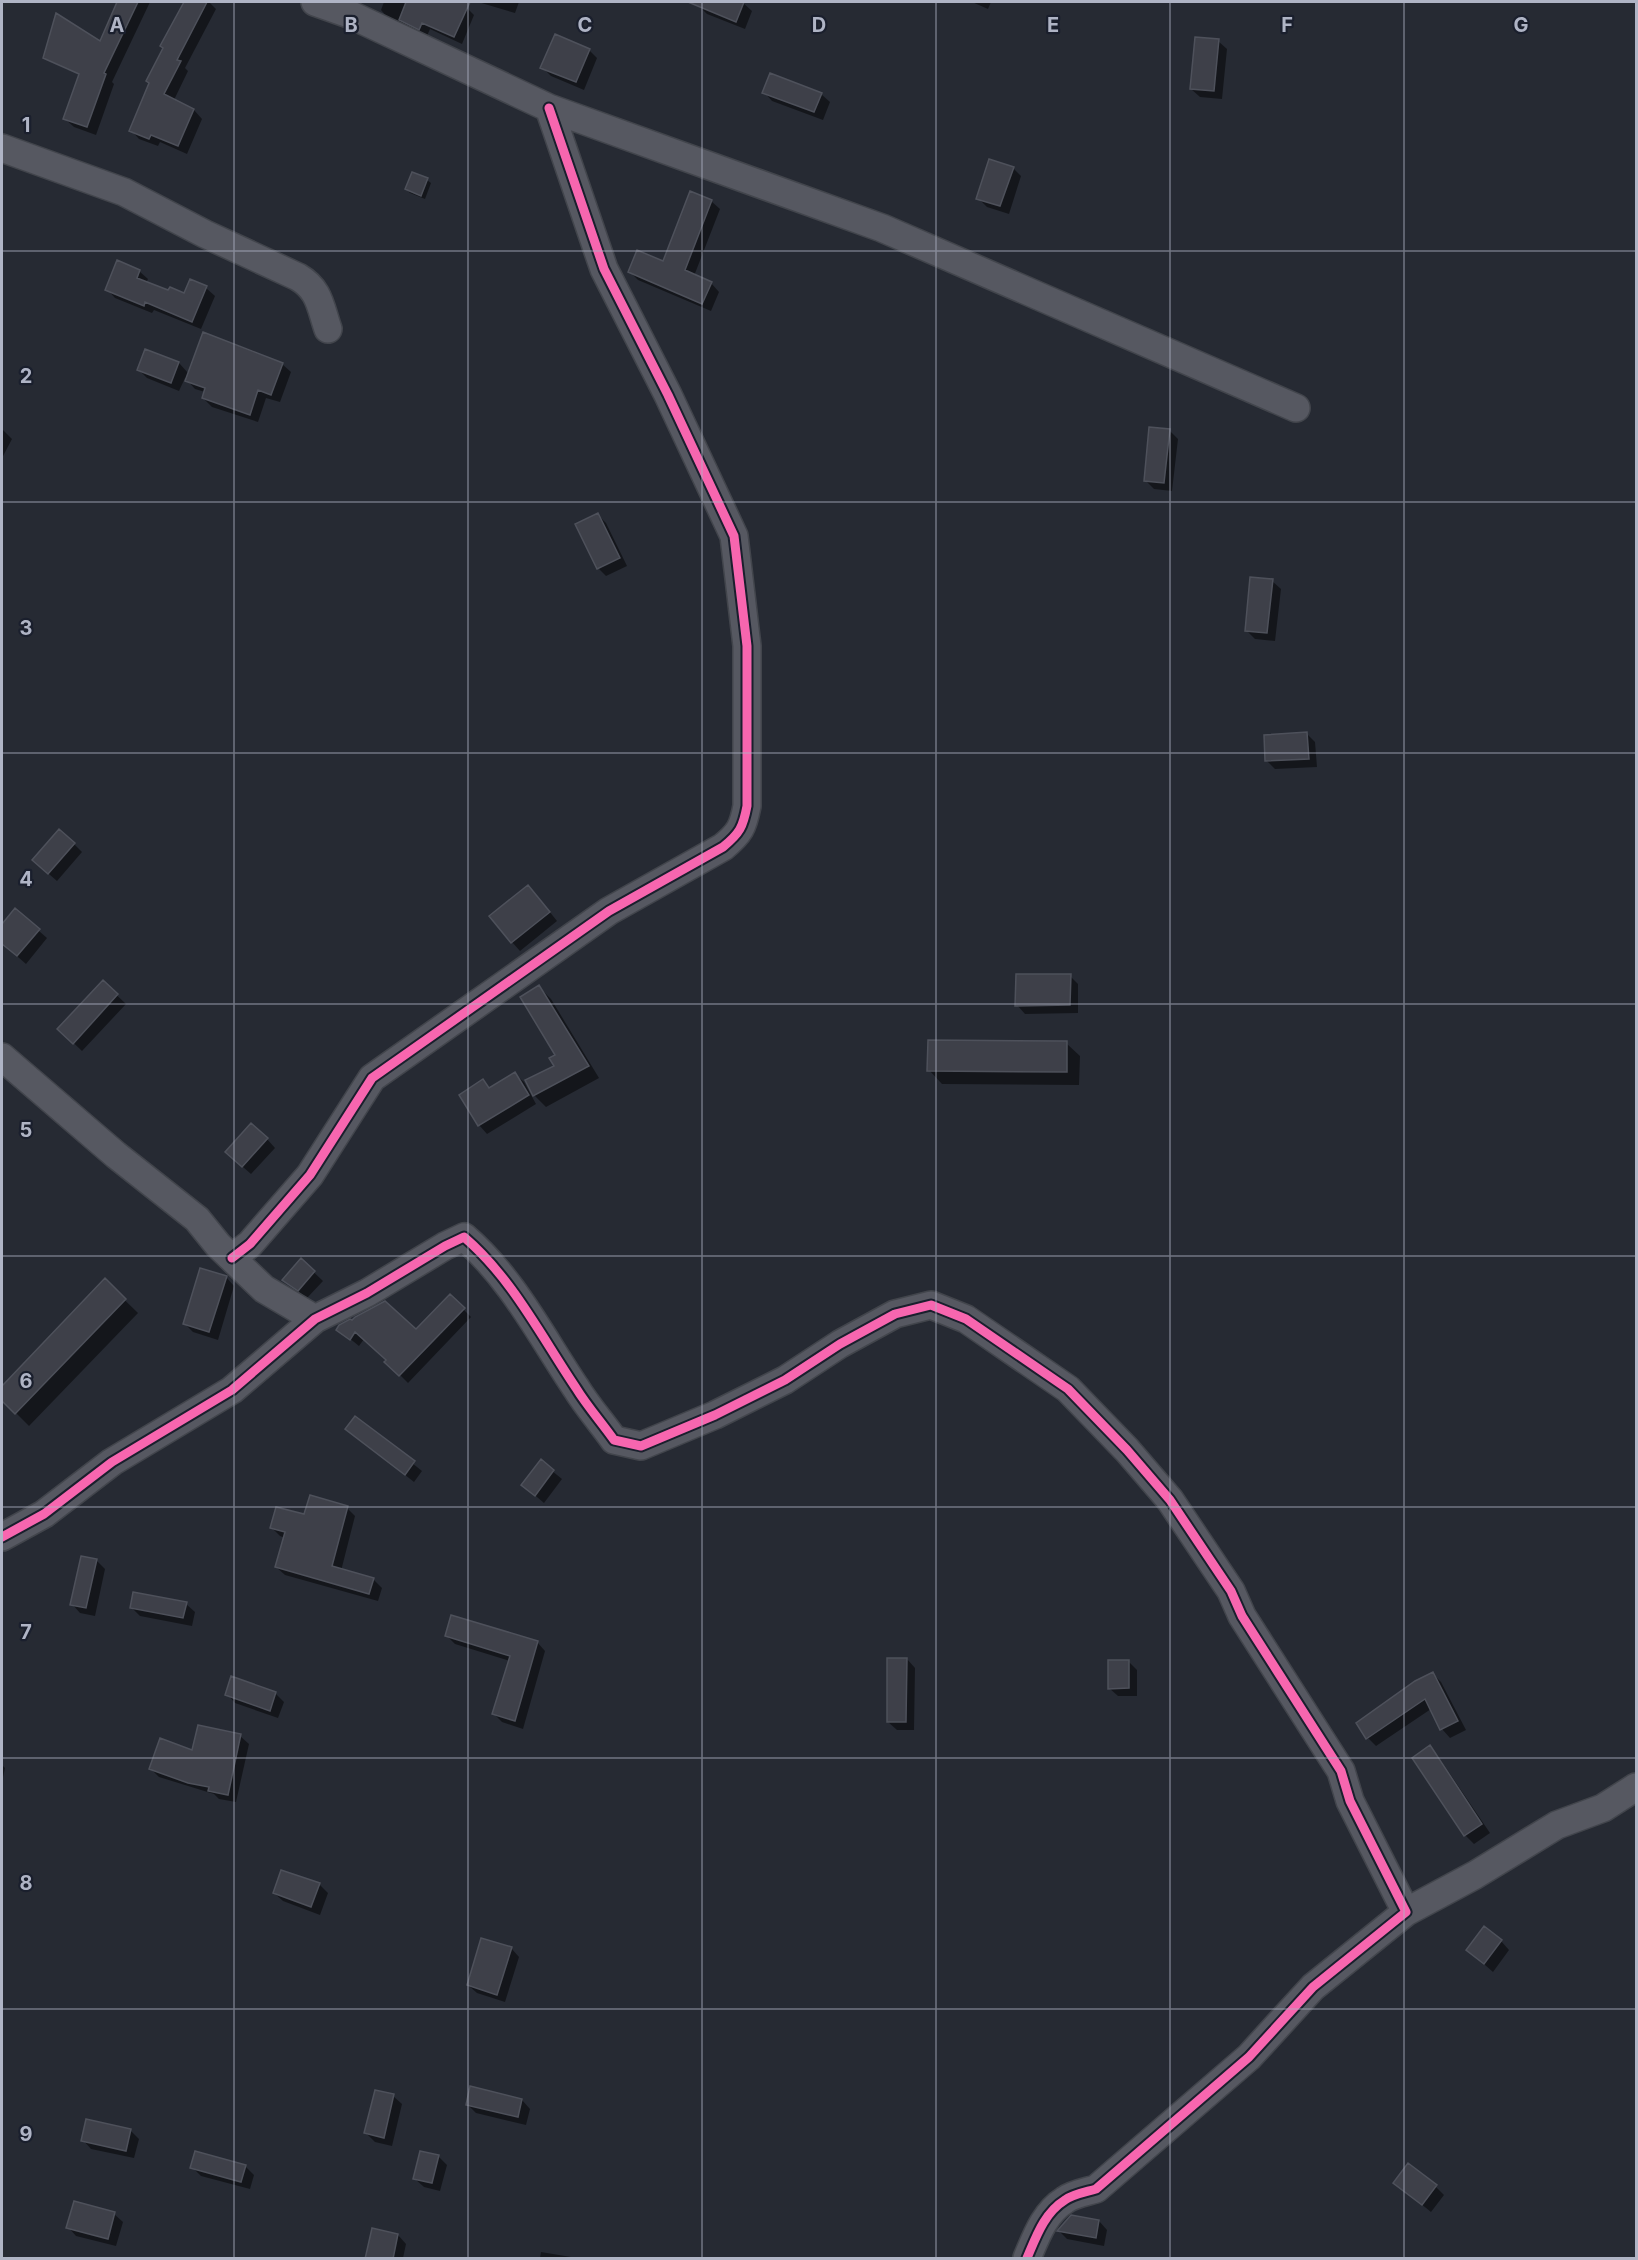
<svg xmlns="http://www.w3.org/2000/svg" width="1638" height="2260" viewBox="0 0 1638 2260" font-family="Inter,sans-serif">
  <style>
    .shadow { fill: #0007 }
    .building { fill: #3e4049; stroke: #4e515b; stroke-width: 1.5 }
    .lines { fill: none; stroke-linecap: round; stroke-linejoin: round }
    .minor-casing { stroke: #42454c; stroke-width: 30 }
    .minor { stroke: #565861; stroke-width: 27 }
    .cycleway-casing { stroke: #1a1f2d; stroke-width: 13 }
    .cycleway { stroke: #f766af; stroke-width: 9 }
    .grid { fill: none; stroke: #afb4c5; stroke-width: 1.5; stroke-opacity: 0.55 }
    .grid-label { font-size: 20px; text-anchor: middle; font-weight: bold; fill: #afb4c5; stroke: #1a1f2d; stroke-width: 4.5; stroke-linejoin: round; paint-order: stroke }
  </style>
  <rect width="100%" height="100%" fill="#262a33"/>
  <path class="shadow" d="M119 2H150L112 82 114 84 96 135 74 127 65 119 83 87Z
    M186 2H209L216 9 185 68 188 71 174 100 194 110 202 119 187 154 160 142 158 146 139 139 131 130 164 48 161 46Z
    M384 2H452L467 8 474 15 462 44 430 29 427 36 388 18 381 10Z
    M478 2H519L515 13Z
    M700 2H742L752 11 745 29 707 14 698 5Z
    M972 2H991L988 9Z
    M80 32 68 70 45 58Z
    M1218 41 1227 49 1222 99 1200 97 1191 89Z
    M589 50 597 58 584 90 551 76 542 67Z
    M764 92 821 94 830 102 823 120 772 101Z
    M1013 168 1021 176 1009 214 987 207 978 198Z
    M427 180 431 183 425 199 410 193 406 189Z
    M711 201 720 209 694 276 711 283 719 292 711 311 638 280 630 272 664 263Z
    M139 271 148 279 146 283 169 292 185 295 206 288 215 296 201 329 154 310 152 313 115 298 107 289Z
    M204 333 254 351 259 356 282 364 291 372 280 402 266 398 258 422 212 407 203 398 205 392 195 389 185 378 179 391 147 378 138 369 146 351 179 363 189 374Z
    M2 429 12 439 2 458Z
    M1169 430 1178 439 1172 491 1154 489 1146 481Z
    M598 515 606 523 627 566 606 576 598 568Z
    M1272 581 1281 589 1275 641 1255 639 1246 630Z
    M1307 734 1315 742 1317 767 1275 769 1267 761Z
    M74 844 82 852 57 881 42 868Z
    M537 896 557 921 520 951 512 942Z
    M15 910 47 938 26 964 2 943V926Z
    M1070 976 1078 984V1013L1025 1014 1017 1005Z
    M103 982 126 1004 82 1051 59 1029Z
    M539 987 551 999 599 1078 546 1107 533 1094 557 1067V1055Z
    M1066 1043 1080 1056 1079 1085 942 1084 929 1070Z
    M515 1074 524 1082 536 1104 487 1134 479 1125 483 1081 491 1089Z
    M267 1139 275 1148 251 1174 235 1160Z
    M302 1261 323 1281 307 1298 284 1280Z
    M226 1277 234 1286 218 1340 193 1332 184 1323Z
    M105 1281 138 1313 29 1426 2 1399V1388Z
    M450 1296 471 1317 408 1383 364 1339 359 1346 338 1329 352 1323 416 1331Z
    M356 1418 422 1471 414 1482 347 1429Z
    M541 1462 562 1479 544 1503 523 1485Z
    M347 1508 355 1516 341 1571 373 1579 382 1588 378 1601 285 1575 276 1567 285 1538 280 1536 272 1528 305 1516Z
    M97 1561 105 1569 95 1616 80 1613 72 1604Z
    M186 1604 195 1612 192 1626 140 1616 131 1607Z
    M446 1635 537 1642 545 1651 523 1729 502 1722 494 1714 510 1661 455 1644Z
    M907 1659 915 1668 914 1730H897L888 1722Z
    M1129 1662 1137 1670V1696H1118L1109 1688Z
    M1433 1674 1441 1682 1466 1730 1450 1738 1442 1729 1431 1709 1376 1746 1368 1738Z
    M275 1693 284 1702 278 1718 235 1703 227 1694Z
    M240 1736 249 1744 236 1802 219 1799 214 1794 159 1777 150 1768Z
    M1430 1747 1438 1756 1490 1833 1474 1844 1465 1835 1414 1758Z
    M2 1765 5 1768 2 1782Z
    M319 1884 328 1893 320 1915 283 1901 274 1893Z
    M1501 1941 1509 1950 1493 1972 1468 1950Z
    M511 1948 519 1957 505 2002 477 1993 468 1985Z
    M393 2096 402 2104 392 2146 375 2142 366 2133Z
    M522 2100 530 2109 526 2125 476 2113 467 2104Z
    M130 2130 139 2139 134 2158 91 2149 83 2140Z
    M438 2156 447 2165 440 2191 424 2187 415 2179Z
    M245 2166 254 2175 250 2189 201 2176 192 2167Z
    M1395 2183 1436 2187 1444 2195 1431 2212Z
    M114 2214 123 2222 116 2246 76 2236 68 2227Z
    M1099 2221 1107 2230 1104 2246 1067 2239 1059 2231Z
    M398 2235 406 2244 403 2258H367Z
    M541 2252 577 2258H540Z"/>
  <path class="building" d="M117 2H138L104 73 106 74 87 127 63 119 79 74 43 58 56 13 100 41Z
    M184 2H207L177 60 181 61 164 94 194 109 178 146 151 135 149 139 129 131 149 83 146 81 163 48 160 46Z
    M406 2H470L454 37 422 23 419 30 399 20Z
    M688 2H744L736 22Z
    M555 34 590 49 576 82 540 68Z
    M1195 37 1219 39 1214 91 1190 89Z
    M770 73 822 93 814 112 762 93Z
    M989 159 1014 167 1000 206 976 199Z
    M412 172 428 178 421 196 405 189Z
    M690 191 712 200 685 270 712 282 702 304 628 272 637 250 663 261Z
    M117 260 140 270 137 278 168 290 170 287 184 293 190 279 207 286 192 322 145 302 144 306 105 290Z
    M203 332 283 363 271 395 258 390 250 415 202 398 205 388 185 381Z
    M145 349 179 362 171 383 137 370Z
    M1149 427 1170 429 1164 483 1144 481Z
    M598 513 620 558 597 569 575 524Z
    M1250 577 1273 579 1267 633 1245 631Z
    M1307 732 1309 759 1265 761 1264 735Z
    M59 829 75 843 48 874 32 860Z
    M528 885 550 912 511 943 489 916Z
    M15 908 40 929 17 956 2 944V924Z
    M1016 974H1071L1070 1005 1015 1006Z
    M103 980 118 994 73 1044 57 1029Z
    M539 985 589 1066 533 1096 525 1080 554 1066 549 1058 555 1055 520 997Z
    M928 1040 1067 1041V1072L927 1071Z
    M515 1072 529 1095 478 1126 459 1095 483 1079 489 1088Z
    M251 1123 268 1138 242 1167 225 1152Z
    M301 1258 315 1271 298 1291 282 1280Z
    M200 1268 227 1276 209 1332 183 1324Z
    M105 1278 126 1299 15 1414 2 1401V1386Z
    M450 1294 465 1308 399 1376 384 1362 386 1360 355 1332 350 1340 336 1330 339 1325 350 1319 352 1320 355 1317 385 1301 416 1329Z
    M355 1416 415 1461 405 1475 345 1429Z
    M541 1459 554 1470 535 1496 521 1485Z
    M310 1495 348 1506 332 1566 374 1578 369 1594 275 1567 285 1532 270 1528 276 1507 304 1514Z
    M81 1556 97 1559 86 1608 70 1605Z
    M133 1592 187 1602 183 1618 130 1608Z
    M451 1615 538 1641 515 1721 492 1714 510 1656 445 1636Z
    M887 1658H907L906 1722H887Z
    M1108 1660H1129V1688L1108 1689Z
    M1433 1672 1458 1721 1440 1730 1425 1699 1366 1739 1356 1723 1415 1681Z
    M231 1676 276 1692 270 1711 225 1695Z
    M198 1725 241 1734 228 1795 208 1791 209 1787 188 1783 149 1769 160 1738 192 1750Z
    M1430 1745 1482 1824 1464 1836 1412 1758Z
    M281 1870 320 1883 311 1907 273 1893Z
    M1484 1926 1502 1940 1484 1964 1466 1950Z
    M481 1938 512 1947 497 1995 467 1985Z
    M470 2086 522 2099 518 2117 466 2105Z
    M375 2090 394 2094 384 2138 364 2133Z
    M86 2119 131 2129 126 2151 81 2141Z
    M195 2151 246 2165 241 2182 190 2168Z
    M420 2151 439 2155 432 2183 413 2179Z
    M1408 2163 1437 2185 1422 2205 1393 2183Z
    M74 2201 115 2212 108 2239 66 2228Z
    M1071 2215 1099 2220 1096 2238 1057 2231Z
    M372 2228 398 2234 393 2259H365Z"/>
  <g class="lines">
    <defs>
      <path id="minor" d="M315 2 349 14 549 108 882 228 1296 408
        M2 148 124 192 205 234 298 277C320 290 320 306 328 329
        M2 1057 116 1155 197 1219 218 1245 264 1289 315 1319
        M232 1258 250 1244 310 1175 372 1078 609 911 723 847C740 833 743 827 747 806V646L734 536 668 395 604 269 549 108
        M2 1537 44 1514 112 1462 232 1390 315 1319 367 1293 445 1246 464 1237C512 1278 541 1336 576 1388 587 1406 602 1423 614 1440L641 1446 715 1415 785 1380 840 1344 895 1314 931 1305 966 1319 1068 1389 1127 1450 1170 1500 1231 1591 1242 1616 1341 1771 1350 1801 1406 1912 1313 1987 1249 2057 1096 2189C1086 2192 1073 2194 1065 2200 1044 2213 1036 2237 1027 2258
        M1406 1912 1475 1875 1557 1825 1603 1808 1636 1787"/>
    </defs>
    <use href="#minor" class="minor-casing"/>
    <use href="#minor" class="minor"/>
    <defs>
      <path id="cycleway" d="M232 1258 250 1244 310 1175 372 1078 609 911 723 847C740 833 743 827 747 806V646L734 536 668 395 604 269 549 108
        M2 1537 44 1514 112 1462 232 1390 315 1319 367 1293 445 1246 464 1237C512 1278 541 1336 576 1388 587 1406 602 1423 614 1440L641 1446 715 1415 785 1380 840 1344 895 1314 931 1305 966 1319 1068 1389 1127 1450 1170 1500 1231 1591 1242 1616 1341 1771 1350 1801 1406 1912 1313 1987 1249 2057 1096 2189C1086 2192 1073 2194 1065 2200 1044 2213 1036 2237 1027 2258"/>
    </defs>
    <use href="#cycleway" class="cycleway-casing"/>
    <use href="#cycleway" class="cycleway"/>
  </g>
  <path class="grid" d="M234 2V2258M468 2V2258M702 2V2258M936 2V2258M1170 2V2258M1404 2V2258M2 251H1636M2 502H1636M2 753H1636M2 1004H1636M2 1256H1636M2 1507H1636M2 1758H1636M2 2009H1636"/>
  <g class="grid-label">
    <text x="117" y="32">A</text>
    <text x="351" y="32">B</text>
    <text x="585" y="32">C</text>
    <text x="819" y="32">D</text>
    <text x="1053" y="32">E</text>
    <text x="1287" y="32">F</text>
    <text x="1521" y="32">G</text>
    <text x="26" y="132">1</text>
    <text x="26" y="383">2</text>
    <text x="26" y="635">3</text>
    <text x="26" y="886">4</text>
    <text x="26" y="1137">5</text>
    <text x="26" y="1388">6</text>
    <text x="26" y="1639">7</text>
    <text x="26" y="1890">8</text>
    <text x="26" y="2141">9</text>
  </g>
  <rect width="1638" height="2260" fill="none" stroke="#afb4c5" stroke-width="6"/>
</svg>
